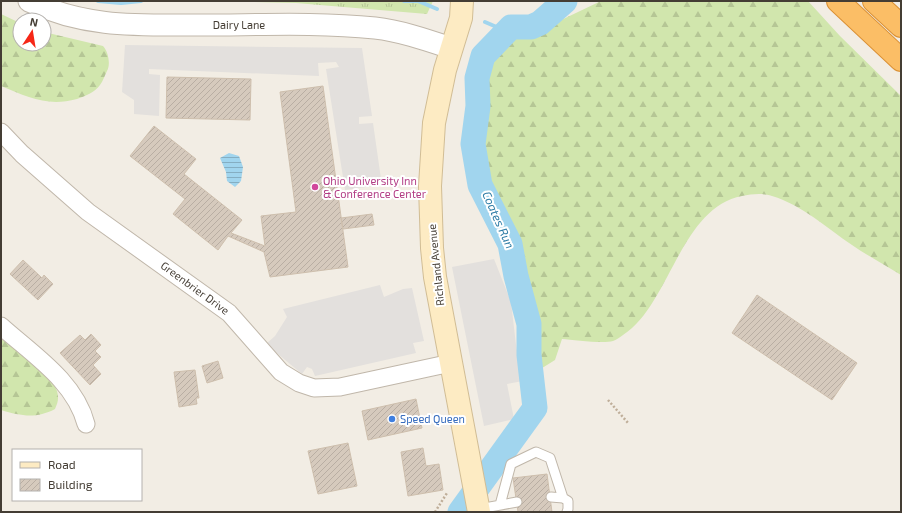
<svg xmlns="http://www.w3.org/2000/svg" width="902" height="513" viewBox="0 0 902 513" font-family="'Exo 2',sans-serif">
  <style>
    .grass { fill: url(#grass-tufts) }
    .forest { fill: url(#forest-firs) }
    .parking { fill: #e3e0dd }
    .water { fill: url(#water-rules) }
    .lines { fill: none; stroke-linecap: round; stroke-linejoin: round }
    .stream { stroke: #a1d5ee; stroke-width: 4 }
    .river { stroke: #a1d5ee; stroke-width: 25 }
    .building { fill: url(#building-hatch); stroke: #cebfad }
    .service-casing { stroke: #c0b7aa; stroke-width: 11 }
    .minor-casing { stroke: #c0b7aa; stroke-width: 19 }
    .tertiary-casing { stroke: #c0b7aa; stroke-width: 23 }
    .secondary-casing { stroke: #d1bd95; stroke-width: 24 }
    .motorway-casing { stroke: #da9136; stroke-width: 24 }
    .path { stroke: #bfae99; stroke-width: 2.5; stroke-dasharray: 2 2; stroke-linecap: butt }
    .service { stroke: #fff; stroke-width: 9 }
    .minor { stroke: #fff; stroke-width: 17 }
    .tertiary { stroke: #fff; stroke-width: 21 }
    .secondary { stroke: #fdebc3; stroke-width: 22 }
    .motorway { stroke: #fbbe66; stroke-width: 22 }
    .hotel-dot { fill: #d1479c; stroke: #fff; stroke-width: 1.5 }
    .shop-dot { fill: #3f7fe0; stroke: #fff; stroke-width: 1.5 }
    .labels { text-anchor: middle; stroke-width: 4; stroke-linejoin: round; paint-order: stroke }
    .street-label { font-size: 11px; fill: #443d34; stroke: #fff }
    .hotel-label { font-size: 11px; fill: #b23c85; stroke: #fff; text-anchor: start }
    .shop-label { font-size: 11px; fill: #366cbe; stroke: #fff; text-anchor: start }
    .water-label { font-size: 12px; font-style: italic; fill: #2e7ca5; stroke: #fff }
  </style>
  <defs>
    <pattern id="grass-tufts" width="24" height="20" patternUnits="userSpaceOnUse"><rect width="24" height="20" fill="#d1e6ad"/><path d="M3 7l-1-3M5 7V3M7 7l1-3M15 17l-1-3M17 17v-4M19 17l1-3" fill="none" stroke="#b5c695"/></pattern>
    <pattern id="forest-firs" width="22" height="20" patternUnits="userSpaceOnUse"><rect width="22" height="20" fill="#d1e6ad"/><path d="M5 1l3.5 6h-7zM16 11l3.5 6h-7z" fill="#b5c695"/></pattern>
    <pattern id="water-rules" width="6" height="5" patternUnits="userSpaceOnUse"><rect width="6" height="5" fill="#a1d5ee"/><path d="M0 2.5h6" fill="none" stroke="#85aec2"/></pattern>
    <pattern id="building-hatch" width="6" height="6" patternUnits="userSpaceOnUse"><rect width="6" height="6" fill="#d6cabd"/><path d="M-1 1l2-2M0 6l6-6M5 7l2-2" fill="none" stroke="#b9aea3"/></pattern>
  </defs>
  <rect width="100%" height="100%" fill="#f2ede4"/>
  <path class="grass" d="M217 1H433L427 14 296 3Z"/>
  <path class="forest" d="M601 1H808L840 36 901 96V275C885 265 868 256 852 245 827 228 802 205 772 196 763 193 752 194 742 196 680 208 670 305 623 335 620 337 616 340 613 341 604 344 573 340 562 339L555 360 539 370 522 364V346L528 329 519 302 513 257 502 232 479 194 471 171 470 138 475 60 487 45 503 36 521 29 557 22Z
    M1 14 20 23V44H44V32L103 46C108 51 111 64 107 71 105 75 103 81 100 85 95 92 86 96 77 99 47 107 28 97 1 86Z
    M1 339C15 346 52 376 57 391 59 399 58 402 55 409 36 419 21 416 1 410Z"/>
  <path class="parking" d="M125 45 362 48 372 116 359 117V124L373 123 381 179 372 180 373 186 345 190 326 69 339 67 336 62 318 63 319 76 149 69V74L160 75 159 116 134 114V100L122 92Z
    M494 259 511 302 516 345 523 381 507 384 514 419 484 426 452 267Z
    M380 285 384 297 403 289 412 288 424 341 413 343 416 353 315 376 312 369 307 367 302 374 266 344 275 336 287 317 283 309Z"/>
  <path class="water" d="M229 153 239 156 243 167 241 181 235 187 227 181 226 172 220 158Z"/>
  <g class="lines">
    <path class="stream" d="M98 1 121 3 141 1
      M404 1H418L437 9
      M485 22 506 31"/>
    <path class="river" d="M460 512 535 408 529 355V324L516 276 510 244 480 185 473 144 478 106 477 78 483 56 511 27H531L540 23 565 1"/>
  </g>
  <path class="building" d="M167 77 251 79 250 120 166 118Z
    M323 86 348 267 270 277 264 252 228 236 218 250 173 214 185 199 130 156 154 126 196 159 184 174 242 220 231 233 265 246 261 216 296 212 280 92Z
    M372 214 374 225 343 229 341 218Z
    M23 260 42 278 44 275 53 284 38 300 10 274Z
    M757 295 857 363 832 400 732 333Z
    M91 334 101 345 95 351 101 357 93 365 101 374 90 385 60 353 80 335 85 340Z
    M218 361 223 378 207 383 202 366Z
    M195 370 199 398H196L197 404 179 407 174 372Z
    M416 399 422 428 368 440 362 411Z
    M348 443 357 486 318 494 308 451Z
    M423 448 426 466 439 464 443 490 408 496 401 452Z
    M547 474 552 512H518L513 478Z"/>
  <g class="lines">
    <defs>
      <path id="service" d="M551 497 563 498 568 501V509L567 512
        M500 505 511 464 536 452 550 458 563 498
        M479 509 517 502"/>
      <path id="minor" d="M1 132 22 154 88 212 229 313 281 372 299 383 314 388 340 387 451 363
        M1 326C32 354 75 381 86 424"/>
      <path id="tertiary" d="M29 1C86 28 138 25 200 25 258 25 317 22 375 28 401 31 427 40 451 48"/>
      <path id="secondary" d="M462 1 461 18 445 70 434 123 430 186 432 248 435 277 479 512"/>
      <path id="motorway" d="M838 1 901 60
        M874 1 901 26"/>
    </defs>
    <use href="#service" class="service-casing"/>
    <use href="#minor" class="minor-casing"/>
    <use href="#tertiary" class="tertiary-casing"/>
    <use href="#secondary" class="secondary-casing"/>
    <use href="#motorway" class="motorway-casing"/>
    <path class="path" d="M608 400 629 424
      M435 512 447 493"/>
    <use href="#service" class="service"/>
    <use href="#minor" class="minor"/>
    <use href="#tertiary" class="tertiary"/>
    <use href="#secondary" class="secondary"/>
    <use href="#motorway" class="motorway"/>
  </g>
  <circle class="hotel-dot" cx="315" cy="187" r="4"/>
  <circle class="shop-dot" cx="392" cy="419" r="4"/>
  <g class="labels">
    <g class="street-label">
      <text x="239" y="29">Dairy Lane</text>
      <text transform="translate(436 265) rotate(-96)" y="4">Richland Avenue</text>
      <text transform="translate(195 288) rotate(36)" y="4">Greenbrier Drive</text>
    </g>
    <g class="hotel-label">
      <text x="323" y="185">Ohio University Inn<tspan x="323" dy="13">&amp; Conference Center</tspan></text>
    </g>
    <g class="shop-label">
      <text x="400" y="423">Speed Queen</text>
    </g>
    <g class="water-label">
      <text transform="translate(498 220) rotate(66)" y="4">Coates Run</text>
    </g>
  </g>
  <rect width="902" height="513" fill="none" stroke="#443d34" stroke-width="4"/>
  <rect x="12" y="449" width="130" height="52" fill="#ffffff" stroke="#b4b1ae"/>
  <rect x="20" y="462" width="20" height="6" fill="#fdebc3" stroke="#b4b1ae"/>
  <text x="48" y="469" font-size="12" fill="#443d34">Road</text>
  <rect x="20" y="479" width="20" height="12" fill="url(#building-hatch)" stroke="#b4b1ae"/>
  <text x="48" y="489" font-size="12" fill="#443d34">Building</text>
  <g transform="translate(32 32) rotate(12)"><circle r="19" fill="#ffffff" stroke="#b4b1ae"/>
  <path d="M0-3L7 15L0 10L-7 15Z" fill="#f62717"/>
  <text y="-6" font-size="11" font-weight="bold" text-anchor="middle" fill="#443d34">N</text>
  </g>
</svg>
